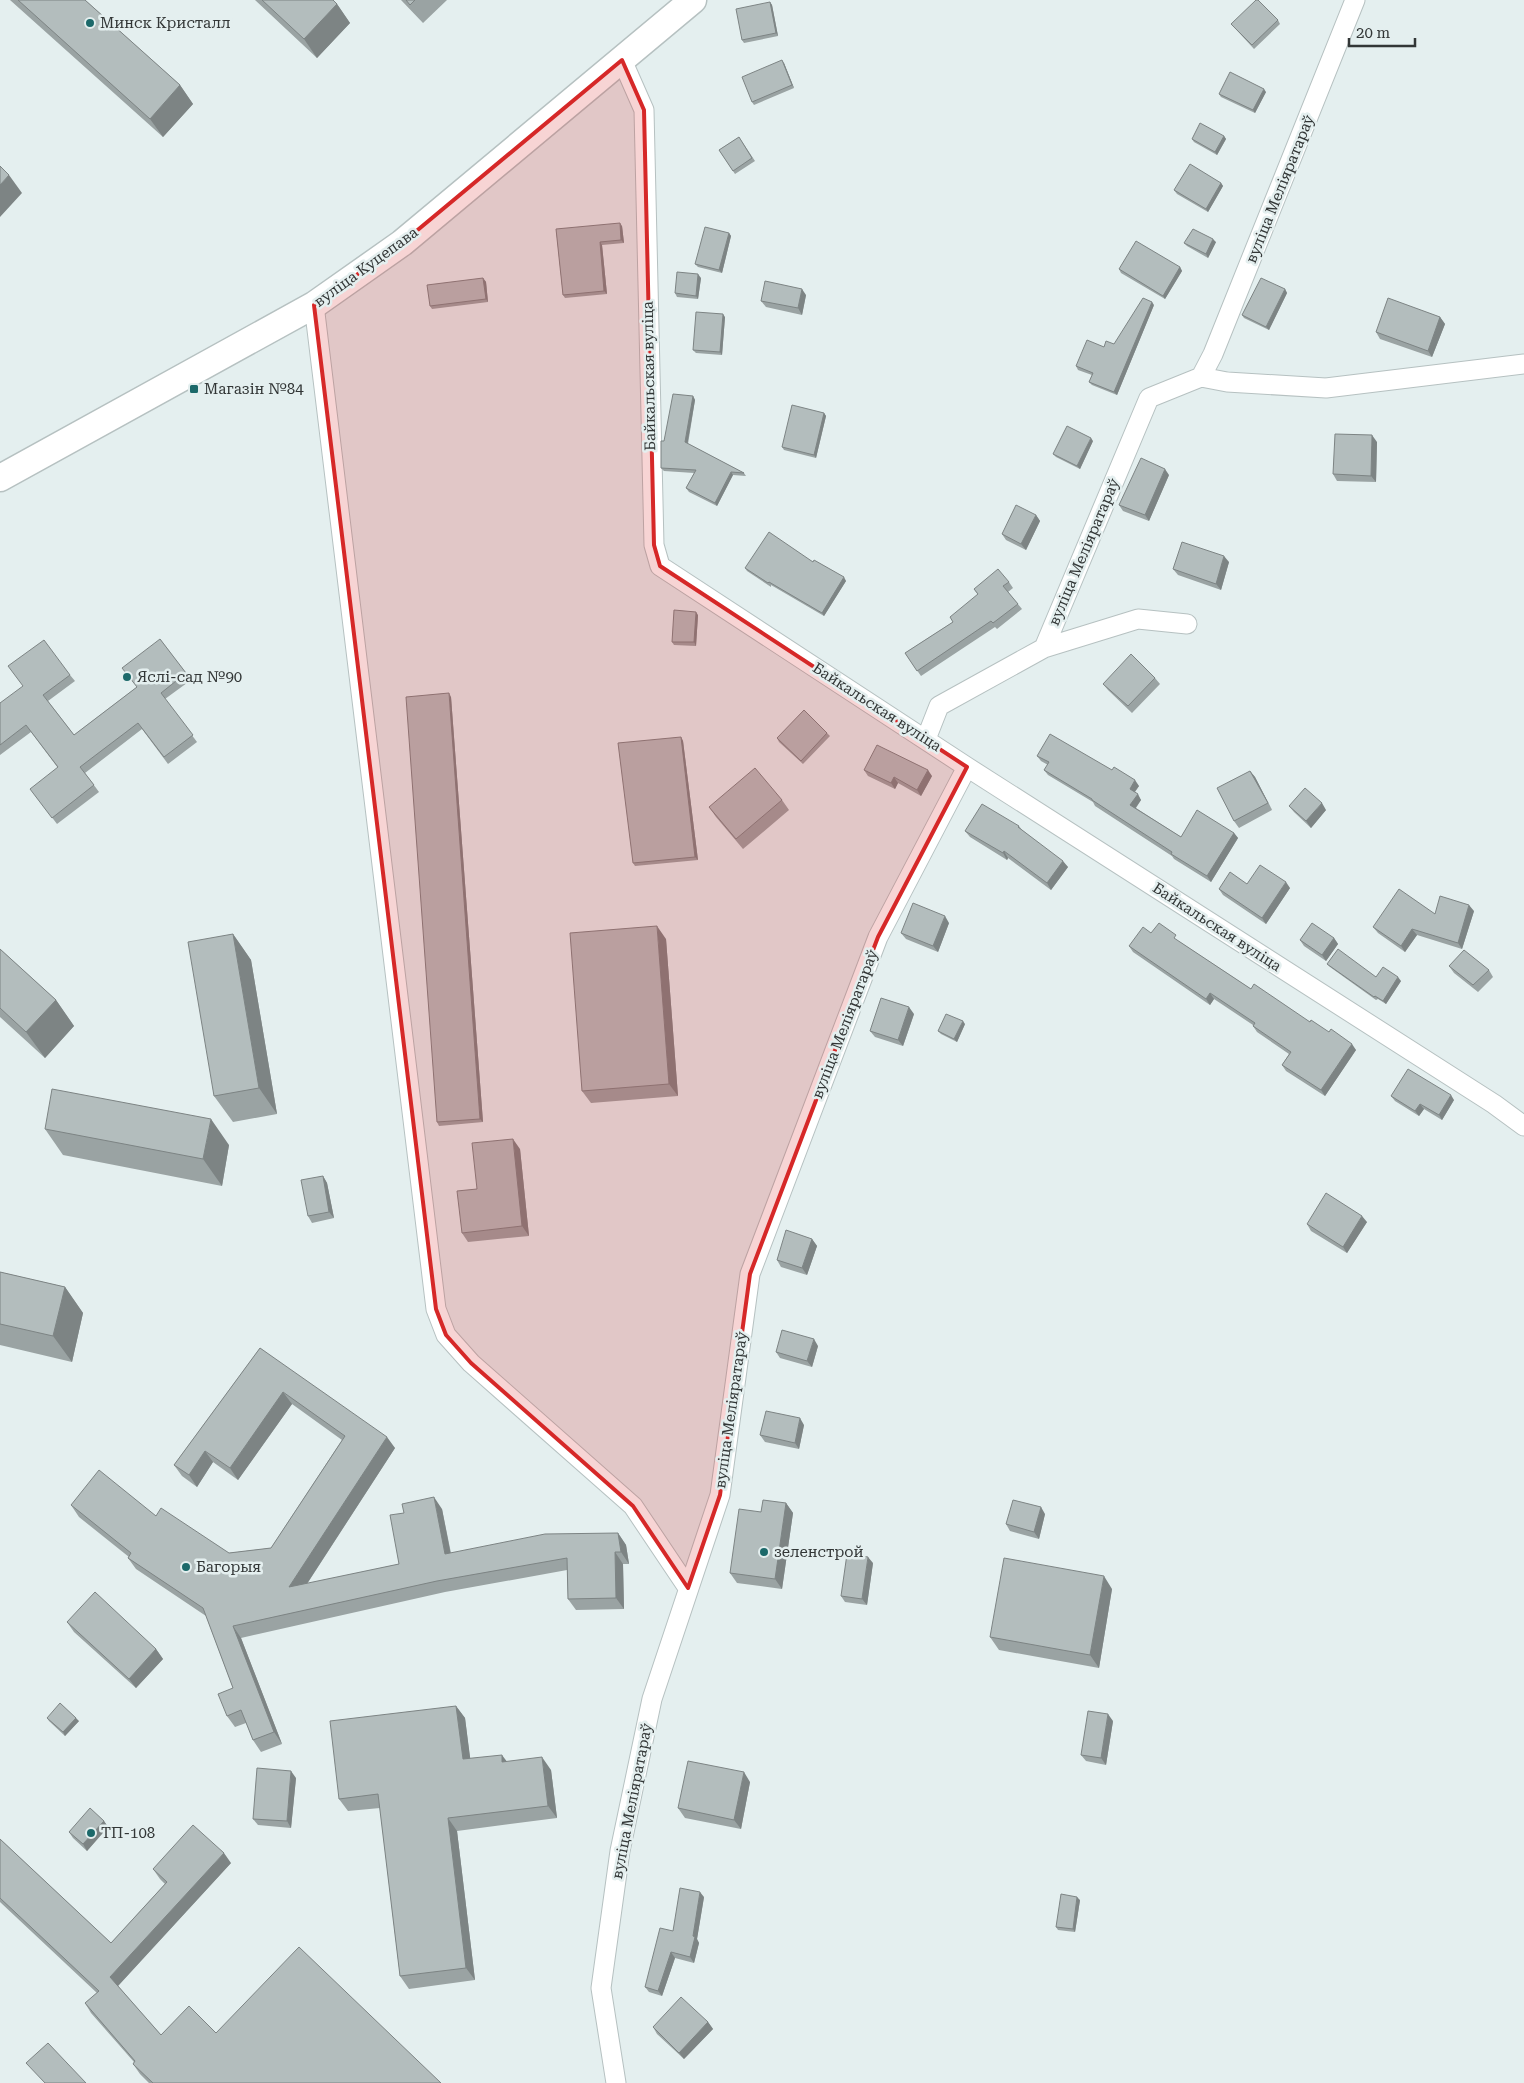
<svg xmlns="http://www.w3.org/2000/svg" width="1524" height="2083" viewBox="0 0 1524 2083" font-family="'Roboto Serif',serif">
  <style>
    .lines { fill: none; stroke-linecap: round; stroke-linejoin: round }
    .street-casing { stroke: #b6c1c1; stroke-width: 21 }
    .secondary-casing { stroke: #b6c1c1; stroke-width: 29 }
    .street { stroke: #fff; stroke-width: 19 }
    .secondary { stroke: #fff; stroke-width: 26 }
    .wall { fill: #9aa3a3 }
    .shaded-wall { fill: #7d8484 }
    .building { fill: #b3bdbd; stroke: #7d8484 }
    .marked { fill: #d62828; fill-opacity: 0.2; stroke: #d62828; stroke-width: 4; stroke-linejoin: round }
    .poi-dot { fill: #1c696a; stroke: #e4efef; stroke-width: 2 }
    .labels { text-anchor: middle; stroke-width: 5; stroke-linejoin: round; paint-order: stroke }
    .poi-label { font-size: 15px; fill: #323636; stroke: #e4efef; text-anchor: start }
    .street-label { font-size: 15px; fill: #323636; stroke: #e4efef }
  </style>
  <rect width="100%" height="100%" fill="#e4efef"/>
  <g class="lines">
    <defs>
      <path id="street" d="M622 60 644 110 654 545 660 566 967 767 1494 1104 1524 1126
        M314 305 436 1309 446 1335 471 1363 633 1506 688 1588
        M1201 377 1213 354 1355 0
        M1044 648 1149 398 1201 377 1227 382 1326 388 1524 364
        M926 739 939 706 1044 648 1138 619 1187 624
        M616 2083 601 1988 620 1851 652 1699 720 1495 750 1274 878 937 967 767"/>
      <path id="secondary" d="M0 478 314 305 402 243 693 0"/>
    </defs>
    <use href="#street" class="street-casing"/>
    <use href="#secondary" class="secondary-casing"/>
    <use href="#street" class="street"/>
    <use href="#secondary" class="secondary"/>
  </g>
  <path class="wall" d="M10 0H85L180 85 193 104 163 137Z
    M255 0H333L337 4 350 23 317 58Z
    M401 0H447L423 23Z
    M770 2 772 5 778 36 744 43 742 40Z
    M1278 20 1280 24 1254 49 1231 24Z
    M784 63 794 88 754 105 752 102Z
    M1266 92 1255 113 1221 97 1219 94Z
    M1224 136 1226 139 1217 155 1194 142 1192 139Z
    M739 137 755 161 735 174 719 150Z
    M1221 183 1223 186 1208 212 1177 194 1174 190Z
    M622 226 624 243 602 245 607 294 565 298 563 295 556 229Z
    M729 233 731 236 722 273 698 267 695 264Z
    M1216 242 1208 258 1187 246 1184 243Z
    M1180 267 1182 271 1165 299 1121 273 1119 269Z
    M483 278 486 282 488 302 432 309 430 306Z
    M701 278 698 299 677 297 675 293Z
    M1285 289 1287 293 1269 330 1244 318 1242 315Z
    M806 295 802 315 766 307 761 301Z
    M1154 305 1117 395 1092 385 1089 382 1092 375 1078 370 1076 366 1104 347 1114 344Z
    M725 317 722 355 696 353 693 350Z
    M1440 317 1445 324 1432 357 1380 339 1376 332Z
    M693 396 695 400 688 444 744 473 746 476 733 475 717 506 689 492 686 488 694 473 664 471 661 468 664 441Z
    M824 413 826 416 816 458 784 450 782 447Z
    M1093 441 1080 469 1056 457 1053 454Z
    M1377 442 1376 482 1337 481 1333 474Z
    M1169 475 1149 521 1123 511 1119 505Z
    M1036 515 1040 521 1026 550 1006 540 1002 534Z
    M813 562 846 581 824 616 771 585V587L747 571 745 568Z
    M1229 562 1221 590 1178 575 1173 569Z
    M1009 582 1013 588 1008 592 1022 609 997 629 995 627 921 676 905 653 953 622 978 595 974 589Z
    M698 615 696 646 674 645 672 642Z
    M160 639 191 680 165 699 197 742 168 764 142 729 85 773 99 792 57 824 35 795 58 768 31 732 0 755V703L70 675 75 681 48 701 74 735 137 687Z
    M1155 678 1160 684 1132 713 1108 690 1103 684Z
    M451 697 483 1122 439 1126 437 1122Z
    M827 733 830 736 803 764 779 742 777 738Z
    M681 737 683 741 698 860 635 866 633 863Z
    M1037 756 1139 786 1135 792 1141 800 1136 808 1181 837 1234 833 1238 838 1211 882 1174 859 1172 856 1095 806 1093 802 1048 775 1044 770 1048 765 1041 761Z
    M864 770 932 776 921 796 898 783 895 789 868 776Z
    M1250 771 1255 777 1272 810 1239 828 1234 821Z
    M782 800 789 810 743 849 716 817 709 807Z
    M1289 806 1326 810 1311 828 1294 812Z
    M1019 826 1022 830 1068 867 1051 890 1008 858 1007 860 970 837 965 831Z
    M1247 884 1290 888 1266 924 1223 895 1219 889Z
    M1474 911 1462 949 1417 935 1405 952 1378 933 1373 927Z
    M949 923 938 952 906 939 901 933Z
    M1151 933 1180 942 1251 989 1310 1022 1356 1050 1325 1096 1286 1071 1282 1065 1289 1054 1257 1032 1253 1026V1025L1214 999 1210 1005 1133 952 1129 946Z
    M233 934 251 960 277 1114 233 1122 214 1096Z
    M1334 938 1338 944 1326 961 1304 946 1300 940Z
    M666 939 678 1096 591 1103 582 1091Z
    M0 949 56 1000 74 1026 45 1058 0 1017Z
    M1327 964 1376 977 1401 981 1386 1004 1378 999 1376 1000 1330 967Z
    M1449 966 1489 970 1493 977 1478 992 1454 973Z
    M914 1014 903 1046 875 1037 870 1031Z
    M965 1024 957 1042 941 1034 938 1031Z
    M1391 1096 1454 1100 1442 1120 1424 1109 1419 1116 1395 1101Z
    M45 1129 229 1145 222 1186 63 1155Z
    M520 1149 529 1236 468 1242 462 1233 477 1189Z
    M323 1176 327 1183 334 1218 312 1223 308 1216Z
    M1367 1222 1347 1253 1311 1231 1307 1224Z
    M812 1239 817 1246 807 1275 781 1267 777 1260Z
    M0 1272 65 1287 83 1313 72 1362 0 1345Z
    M818 1346 812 1367 780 1358 776 1352Z
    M260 1348 395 1448 307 1584 399 1564 442 1509 451 1553 618 1533 626 1545 629 1564H623L624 1609 576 1610 568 1599 567 1570 445 1592 241 1638 282 1744 261 1752 253 1740 246 1723 235 1727 227 1716 233 1688 206 1616 136 1569 128 1558 129 1557 79 1517 71 1505 229 1553 271 1548 342 1440 292 1404 238 1480 213 1462 197 1487 182 1476 174 1465Z
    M804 1425 799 1449 765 1442 760 1435Z
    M786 1503 793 1513 782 1589 737 1583 730 1573 761 1512Z
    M1045 1514 1039 1539 1010 1531 1006 1524Z
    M873 1563 867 1605 845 1602 841 1596Z
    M1112 1589 1099 1668 999 1650 990 1637Z
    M67 1622 156 1649 163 1659 136 1688 74 1632Z
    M456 1706 465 1718 470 1759 506 1762 551 1770 557 1818 457 1831 475 1980 409 1989 400 1976 380 1808 348 1811 339 1799Z
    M47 1718 79 1721 65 1736 49 1721Z
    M1113 1721 1106 1765 1086 1761 1081 1755Z
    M296 1778 291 1828 258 1825 253 1819Z
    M750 1782 741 1829 685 1818 678 1808Z
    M104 1821 108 1827 87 1851 73 1838 69 1832Z
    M0 1839 111 1943 165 1884 160 1879 153 1869 231 1863 118 1986 161 2035 216 2033 441 2083H149L140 2074 133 2064 134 2062 91 2013 85 2003 97 1993 0 1902Z
    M704 1897 697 1939 699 1943 694 1963 675 1958 662 1996 649 1992 645 1987 673 1931Z
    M1080 1900 1075 1932 1058 1930 1056 1927Z
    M708 2022 713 2029 684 2059 657 2034 653 2027Z"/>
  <path class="shaded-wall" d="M770 2 772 5 778 36 776 33Z
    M337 4 350 23 317 58 304 39Z
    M782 60 784 63 794 88 792 85Z
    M180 85 193 104 163 137 150 119Z
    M1264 89 1266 92 1255 113 1253 110Z
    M1224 136 1226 139 1217 155 1215 152Z
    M9 175 22 193 0 217V185Z
    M1221 183 1223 186 1208 212 1206 209Z
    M620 223 622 226 624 243 621 240Z
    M729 233 731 236 722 273 719 270Z
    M1213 239 1216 242 1208 258 1206 254Z
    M600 242 602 245 607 294 604 291Z
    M1180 267 1182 271 1165 299 1163 296Z
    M698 274 701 278 698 299 696 296Z
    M483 278 486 282 488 302 486 299Z
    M802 289 806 295 802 315 798 308Z
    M1285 289 1287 293 1269 330 1266 327Z
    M1152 302 1154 305 1117 395 1114 392Z
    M723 314 725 317 722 355 720 352Z
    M1440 317 1445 324 1432 357 1428 351Z
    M693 396 695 400 687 446 685 442Z
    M824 413 826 416 816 458 814 455Z
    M1372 435 1377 442 1376 482 1371 476Z
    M1091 438 1093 441 1080 469 1077 466Z
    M1165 469 1169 475 1149 521 1145 515Z
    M731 472 733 475 717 506 715 503Z
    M1036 515 1040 521 1026 550 1021 544Z
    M1224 556 1229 562 1221 590 1216 584Z
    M844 577 846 581 824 616 822 613Z
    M696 612 698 615 696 646 694 642Z
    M449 693 451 697 483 1122 480 1119Z
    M681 737 683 741 698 860 695 857Z
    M928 770 932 776 921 796 917 790Z
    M1250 771 1255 777 1272 810 1268 803Z
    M894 777 898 783 895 789 891 783Z
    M1135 780 1139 786 1133 794 1130 789Z
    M1138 794 1141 800 1134 810 1130 805Z
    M1322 803 1326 810 1311 828 1306 821Z
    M1234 833 1238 838 1211 882 1207 876Z
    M1004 851 1008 858 1007 860 1003 853Z
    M1063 861 1068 867 1051 890 1047 883Z
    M1286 882 1290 888 1266 924 1262 918Z
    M1469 905 1474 911 1462 949 1458 943Z
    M945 916 949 923 938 952 933 946Z
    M657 926 666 939 678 1096 669 1084Z
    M1412 929 1417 935 1405 952 1401 946Z
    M233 934 251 960 277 1114 259 1088Z
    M1334 938 1338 944 1326 961 1322 955Z
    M1398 977 1401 981 1386 1004 1383 1001Z
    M1210 993 1214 999 1210 1005 1206 999Z
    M56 1000 74 1026 45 1058 26 1032Z
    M909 1007 914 1014 903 1046 898 1040Z
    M963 1021 965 1024 957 1042 954 1039Z
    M1352 1044 1356 1050 1325 1096 1321 1090Z
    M1451 1095 1454 1100 1442 1120 1439 1115Z
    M1420 1104 1424 1109 1419 1116 1415 1111Z
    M211 1119 229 1145 222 1186 203 1159Z
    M513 1139 520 1149 529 1236 522 1226Z
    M323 1176 327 1183 334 1218 329 1212Z
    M1362 1216 1367 1222 1347 1253 1343 1247Z
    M812 1239 817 1246 807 1275 802 1268Z
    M65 1287 83 1313 72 1362 53 1336Z
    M814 1339 818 1346 812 1367 807 1361Z
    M283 1392 292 1404 238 1480 230 1468Z
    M800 1418 804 1425 799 1449 795 1443Z
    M387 1437 395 1448 297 1599 289 1587Z
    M205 1451 213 1462 197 1487 189 1475Z
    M434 1497 442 1509 453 1566 445 1554Z
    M786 1503 793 1513 782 1589 775 1579Z
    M1041 1507 1045 1514 1039 1539 1034 1532Z
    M618 1533 626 1545 629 1564 621 1552Z
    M615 1552 623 1564 624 1609 616 1598Z
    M868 1557 873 1563 867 1605 862 1599Z
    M1104 1576 1112 1589 1099 1668 1090 1655Z
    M233 1626 241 1638 282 1744 274 1732Z
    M156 1649 163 1659 136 1688 129 1679Z
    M456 1706 465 1718 472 1772 463 1759Z
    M1108 1714 1113 1721 1106 1765 1101 1758Z
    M76 1718 79 1721 65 1736 63 1732Z
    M502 1755 511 1767 502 1762Z
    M542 1757 551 1770 557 1818 548 1806Z
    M291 1771 296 1778 291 1828 287 1821Z
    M744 1772 750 1782 741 1829 734 1820Z
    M448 1818 457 1831 475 1980 466 1968Z
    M104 1821 108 1827 87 1851 83 1844Z
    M224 1853 231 1863 117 1987 110 1977Z
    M700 1892 704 1897 697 1939 699 1943 694 1963 690 1957 693 1936Z
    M1077 1897 1080 1900 1075 1932 1073 1929Z
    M671 1952 675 1958 662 1996 658 1991Z
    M708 2022 713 2029 684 2059 679 2053Z"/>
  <path class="building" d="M18 0H85L180 85 150 119Z
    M262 0H333L337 4 304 39Z
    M406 0H415L410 5Z
    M1256 0H1258L1278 20 1252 45 1231 24Z
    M770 2 776 33 742 40 736 9Z
    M782 60 792 85 752 102 742 77Z
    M1230 72 1264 89 1253 110 1219 94Z
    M1200 123 1224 136 1215 152 1192 139Z
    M739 137 752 158 733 171 719 150Z
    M1190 164 1221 183 1206 209 1174 190Z
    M0 166 9 175 0 185Z
    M620 223 621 240 600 242 604 291 563 295 556 229Z
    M705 227 729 233 719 270 695 264Z
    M1193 229 1213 239 1206 254 1184 243Z
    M1136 241 1180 267 1163 296 1119 269Z
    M677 272 698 274 696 296 675 293Z
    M483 278 486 299 430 306 427 285Z
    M1261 278 1285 289 1266 327 1242 315Z
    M765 281 802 289 798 308 761 301Z
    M1143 298 1152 302 1114 392 1089 382 1093 373 1076 366 1087 340 1104 347 1106 341 1114 344Z
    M1388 298 1440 317 1428 351 1376 332Z
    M696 312 723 314 720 352 693 350Z
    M673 394 693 396 685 442 744 473 731 472 715 503 686 488 696 470 661 468V441H664Z
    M792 405 824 413 814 455 782 447Z
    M1067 426 1091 438 1077 466 1053 454Z
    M1335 434 1372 435 1371 476 1333 474Z
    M1141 458 1165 469 1145 515 1119 505Z
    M1016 505 1036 515 1021 544 1002 534Z
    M769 532 813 562 814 560 844 577 822 613 769 582 768 583 745 568Z
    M1182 542 1224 556 1216 584 1173 569Z
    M998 569 1009 582 1003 586 1018 604 993 623 991 621 917 671 905 653 953 622 950 617 978 594 974 589Z
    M674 610 696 612 694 642H672Z
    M160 639 186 673 161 693 193 735 164 757 138 723 80 767 94 785 52 818 30 789 58 767 26 725 0 745V703L23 686 8 666 44 640 70 675 43 695 74 735 137 687 122 668Z
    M1131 654 1155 678 1128 706 1103 684Z
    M449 693 480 1119 437 1122 406 697Z
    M804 710 827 733 801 761 777 738Z
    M1050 734 1112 770 1114 767 1135 780 1130 789 1138 794 1130 805 1181 837 1197 810 1234 833 1207 876 1171 854 1172 852 1092 800V799L1044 770 1049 762 1037 756Z
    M681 737 695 857 633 863 618 743Z
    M877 745 928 770 917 790 894 777 891 783 864 770Z
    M755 768 782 800 736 839 709 807Z
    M1250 771 1268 803 1234 821 1217 788Z
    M1305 788 1322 803 1306 821 1289 806Z
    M982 804 1019 826 1018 827 1063 861 1047 883 1004 851 1003 853 965 831Z
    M1260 865 1286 882 1262 918 1219 889 1230 872 1247 884Z
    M1399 889 1435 914 1440 896 1469 905 1458 943 1412 929 1401 946 1373 927Z
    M913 903 945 916 933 946 901 933Z
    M1159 923 1176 935 1174 938 1251 989 1254 984 1310 1022 1311 1020 1329 1032 1331 1029 1352 1044 1321 1090 1282 1065 1291 1052 1253 1026 1255 1023 1210 993 1206 999 1129 946 1143 927 1151 933Z
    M1312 923 1334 938 1322 955 1300 940Z
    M657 926 669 1084 582 1091 570 933Z
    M233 934 259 1088 214 1096 188 942Z
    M0 949 56 1000 26 1032 0 1008Z
    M1338 949 1376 977 1383 967 1398 977 1383 1001 1375 996 1374 997 1327 964Z
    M1464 950 1489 970 1473 985 1449 966Z
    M881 998 909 1007 898 1040 870 1031Z
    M946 1014 963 1021 954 1039 938 1031Z
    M1408 1069 1451 1095 1439 1115 1420 1104 1415 1111 1391 1096Z
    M52 1089 211 1119 203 1159 45 1129Z
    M513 1139 522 1226 462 1233 457 1191 477 1189 472 1143Z
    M323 1176 329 1212 308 1216 301 1180Z
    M1326 1193 1362 1216 1343 1247 1307 1224Z
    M786 1230 812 1239 802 1268 777 1260Z
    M0 1272 65 1287 53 1336 0 1324Z
    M782 1330 814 1339 807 1361 776 1352Z
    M260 1348 387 1437 289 1587 399 1564 390 1515 404 1513 402 1504 434 1497 445 1554 545 1534 618 1533 621 1552H615L616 1598 568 1599 567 1558 437 1581 233 1626 274 1732 253 1740 241 1710 227 1716 218 1694 233 1688 203 1608 128 1558 131 1553 71 1505 99 1470 156 1516 161 1508 229 1553 271 1548 345 1436 283 1392 230 1468 205 1451 189 1475 174 1465Z
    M766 1411 800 1418 795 1443 760 1435Z
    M763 1500 786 1503 775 1579 730 1573 739 1509 761 1512Z
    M1013 1500 1041 1507 1034 1532 1006 1524Z
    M847 1554 868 1557 862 1599 841 1596Z
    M1004 1558 1104 1576 1090 1655 990 1637Z
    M95 1592 156 1649 129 1679 67 1622Z
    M60 1703 76 1718 63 1732 47 1718Z
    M456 1706 463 1759 502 1755V1762L542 1757 548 1806 448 1818 466 1968 400 1976 378 1794 339 1799 330 1721Z
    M1088 1711 1108 1714 1101 1758 1081 1755Z
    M688 1761 744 1772 734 1820 678 1808Z
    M257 1768 291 1771 287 1821 253 1819Z
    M90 1808 104 1821 83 1844 69 1832Z
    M193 1825 224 1853 110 1977 161 2035 189 2006 216 2033 299 1947 441 2083H153L133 2064 135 2061 85 2003 99 1991 0 1898V1839L111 1943 167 1882 153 1869Z
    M680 1888 700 1892 693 1936 695 1937 690 1957 671 1952 658 1991 645 1987 660 1928 673 1931Z
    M1061 1894 1077 1897 1073 1929 1056 1927Z
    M681 1997 708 2022 679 2053 653 2027Z
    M48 2043 86 2083H45L26 2063Z"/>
  <path class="marked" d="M622 60 644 110 654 545 660 566 967 767 878 937 750 1274 720 1495 688 1588 633 1506 471 1363 446 1335 436 1309 314 305 402 243Z"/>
  <g class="poi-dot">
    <circle cx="90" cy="23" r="5"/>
    <rect x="189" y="384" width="10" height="10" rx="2.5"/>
    <circle cx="127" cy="677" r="5"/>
    <circle cx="764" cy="1552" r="5"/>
    <circle cx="186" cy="1567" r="5"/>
    <circle cx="91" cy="1833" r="5"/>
  </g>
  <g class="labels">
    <g class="poi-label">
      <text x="100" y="28">Минск Кристалл</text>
      <text x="204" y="394">Магазін №84</text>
      <text x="137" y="682">Яслі-сад №90</text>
      <text x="774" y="1557">зеленстрой</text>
      <text x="196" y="1572">Багорыя</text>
      <text x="101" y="1838">ТП-108</text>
    </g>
    <g class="street-label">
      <text transform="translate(1280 189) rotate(-68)" y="5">вуліца Меліяратараў</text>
      <text transform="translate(366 267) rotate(-36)" y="5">вуліца Куцепава</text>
      <text transform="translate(649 376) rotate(-91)" y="5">Байкальская вуліца</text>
      <text transform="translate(1084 552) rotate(-67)" y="5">вуліца Меліяратараў</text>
      <text transform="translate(877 707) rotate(33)" y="5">Байкальская вуліца</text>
      <text transform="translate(1217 927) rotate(33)" y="5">Байкальская вуліца</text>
      <text transform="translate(845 1024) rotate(-69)" y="5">вуліца Меліяратараў</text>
      <text transform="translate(731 1410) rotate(-82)" y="5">вуліца Меліяратараў</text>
      <text transform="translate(632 1801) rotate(-79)" y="5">вуліца Меліяратараў</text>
    </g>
  </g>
  <path d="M1349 38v8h66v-8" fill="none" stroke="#323636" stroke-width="2.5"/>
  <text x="1356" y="38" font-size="15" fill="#323636" stroke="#e4efef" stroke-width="4" paint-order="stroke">20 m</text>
</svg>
